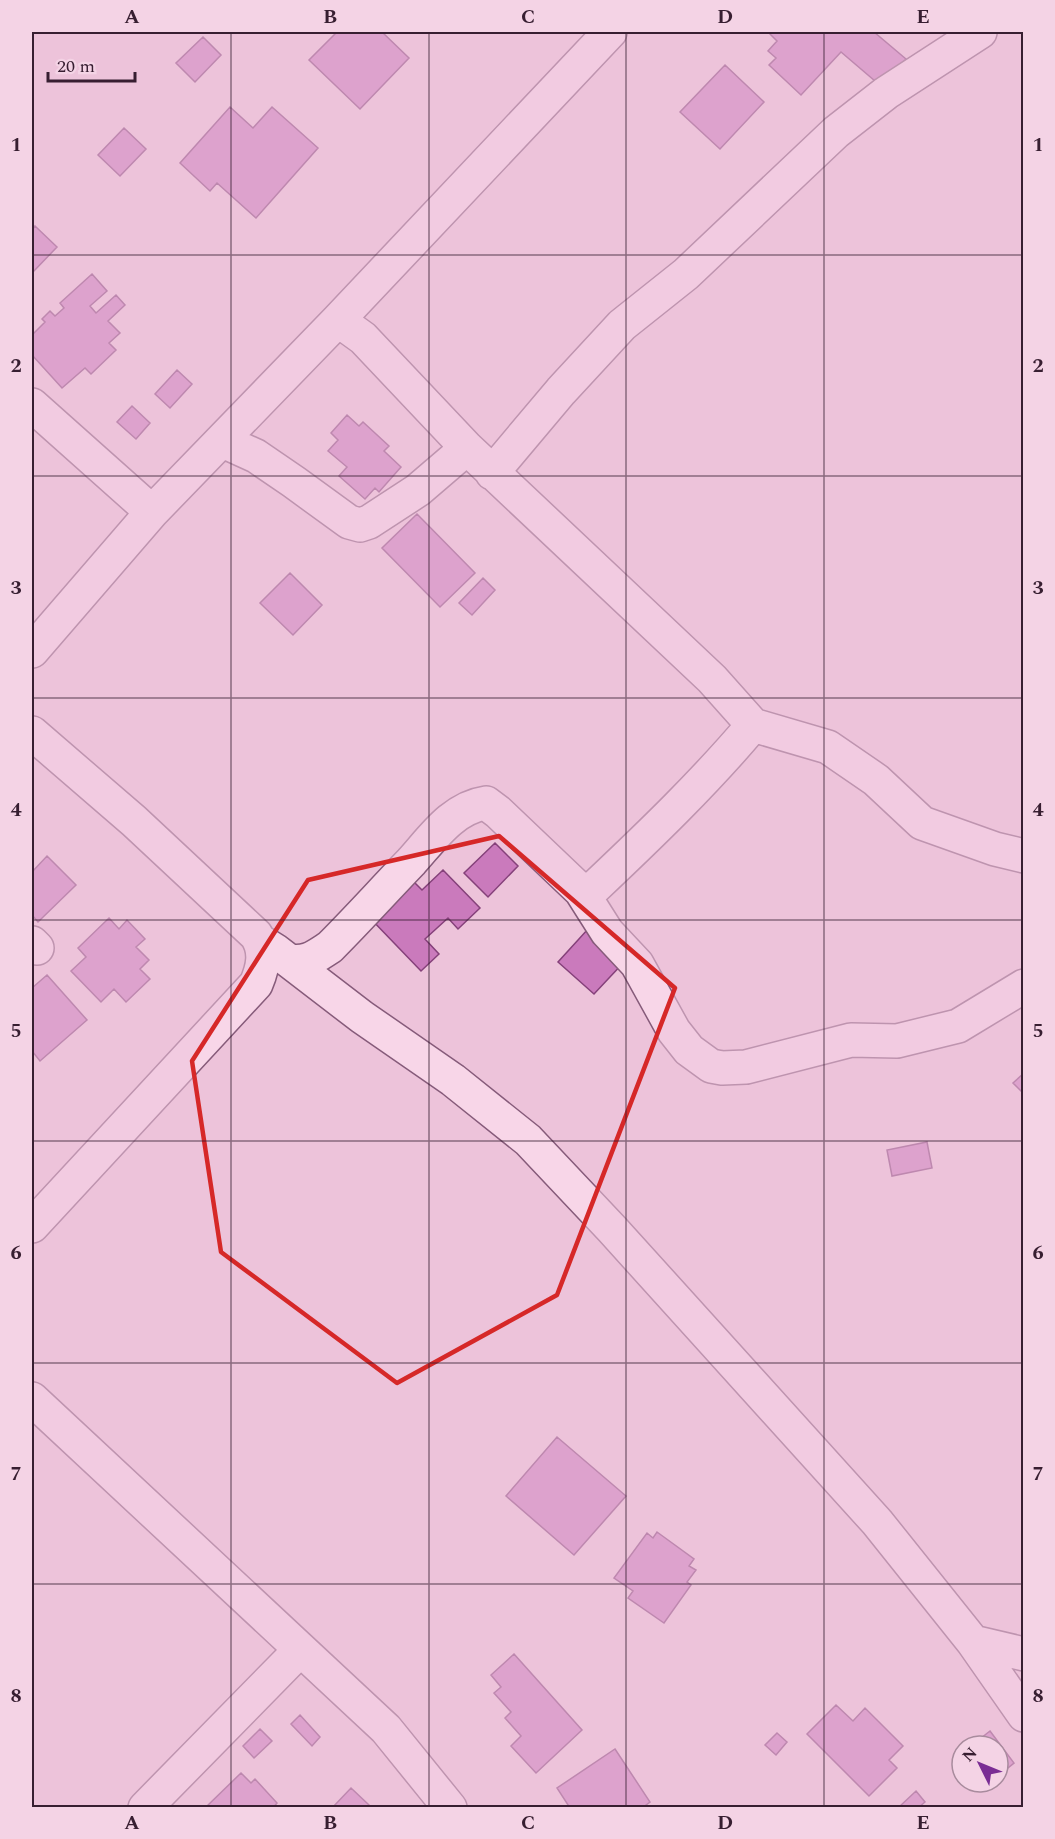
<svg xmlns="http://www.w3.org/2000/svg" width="1055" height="1839" viewBox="0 0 1055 1839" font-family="Spectral,serif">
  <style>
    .building { fill: #ca7abc; stroke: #85417a; stroke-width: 1.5 }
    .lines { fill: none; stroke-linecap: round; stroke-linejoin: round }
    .minor-casing { stroke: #865b7a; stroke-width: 36 }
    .minor { stroke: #f8d6e8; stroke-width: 33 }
    .marked { fill: none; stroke: #d62828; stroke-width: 4.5; stroke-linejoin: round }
    .grid { fill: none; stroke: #371e31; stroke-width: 1.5; stroke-opacity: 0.55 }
    .neatline { fill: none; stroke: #371e31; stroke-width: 2 }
    .grid-label { font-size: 20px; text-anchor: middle; font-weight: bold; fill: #371e31 }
  </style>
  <rect width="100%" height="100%" fill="#edc3da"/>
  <path class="building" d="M337 32H382L409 58 360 109 309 60Z
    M770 32H874L906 59 882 87 841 52 801 95 769 65 776 58 768 51 777 41 769 33Z
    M203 37 221 55 195 82 176 63Z
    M725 65 764 102 720 149 680 112Z
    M230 107 253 128 272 107 318 148 256 218 217 183 210 191 180 163Z
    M124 128 146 149 120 176 98 155Z
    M35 226 57 247 33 272 32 270V230Z
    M92 274 107 291 90 306 96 313 116 295 125 305 108 321 120 333 109 343 116 350 91 374 85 368 62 388 32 355V335L45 322 42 319 50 311 55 316 64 308 60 303Z
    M177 370 192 384 170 408 155 394Z
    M132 406 150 423 136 439 117 422Z
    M347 415 359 426 363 422 389 446 384 451 401 467 379 492 375 488 365 499 339 476 347 467 328 451 338 440 331 433Z
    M417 514 475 573 440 607 382 548Z
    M290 573 322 605 293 635 260 603Z
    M483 578 495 590 472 615 459 603Z
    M495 843 518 866 488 897 464 873Z
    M47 856 76 885 38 922 32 915V872Z
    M443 870 480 908 458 929 448 918 425 939 439 954 421 971 370 918 411 879 422 890Z
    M109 918 119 929 127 920 145 939 136 947 149 960 140 969 150 979 126 1002 114 989 101 1002 71 971 86 957 78 948Z
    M588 929 624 962 594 994 558 962Z
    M47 975 87 1020 40 1061 32 1051V988Z
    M1024 1073V1094L1013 1083Z
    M927 1142 932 1168 892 1176 887 1150Z
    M557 1437 626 1496 574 1555 506 1496Z
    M657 1532 694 1559 689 1566 696 1570 687 1582 691 1585 664 1623 628 1598 633 1591 614 1578 647 1533 653 1538Z
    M514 1654 582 1730 536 1773 511 1746 521 1736 505 1718 511 1712 494 1693 501 1687 491 1675Z
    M836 1705 853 1721 865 1708 903 1746 889 1760 897 1768 869 1796 807 1734Z
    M300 1715 320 1737 312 1746 291 1724Z
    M260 1729 272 1741 254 1758 243 1746Z
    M990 1731 1014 1763 998 1776V1746H971Z
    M777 1733 787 1742 776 1755 765 1745Z
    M615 1749 650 1802 642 1808H570L557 1788Z
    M241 1773 251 1783 255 1779 277 1803 273 1808H205Z
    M351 1788 369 1805 366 1808H332Z
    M916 1791 925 1802 918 1808H898Z"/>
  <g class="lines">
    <defs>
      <path id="minor" d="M338 320 363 338 467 448 712 679 753 725 828 747 876 780 922 823 995 849 1024 856
        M32 405 152 512
        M223 441 256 456 294 482 349 522 360 525 369 522 418 490 467 448
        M492 473 561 391 622 325 686 274 836 132 886 93 980 32
        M32 651 152 512 338 320 610 32
        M32 733 134 821 256 935C267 951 263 968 256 984L32 1226
        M581 891 607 932 637 964 674 1031 689 1050 711 1066 722 1068 746 1067 851 1040 897 1041 958 1026 1024 986
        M260 941 276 951 362 1017 453 1080 528 1140 612 1229 877 1522 973 1642 1024 1715
        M32 943 37 948
        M289 961C307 964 316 956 330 947 358 919 384 890 411 862 432 839 452 808 486 803L498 812 581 891 595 887C650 835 704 783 753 725
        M32 1399 386 1729 450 1808
        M973 1642 1024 1654
        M145 1808 300 1650"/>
    </defs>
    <use href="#minor" class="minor-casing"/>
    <use href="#minor" class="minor"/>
  </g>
  <path d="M0 0H1055V1839H0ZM499 836 675 988 557 1295 397 1383 221 1252 192 1061 308 880Z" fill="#edc3da" fill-opacity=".55" fill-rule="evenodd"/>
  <path class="marked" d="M499 836 675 988 557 1295 397 1383 221 1252 192 1061 308 880Z"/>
  <path class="grid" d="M231 32V1808M429 32V1808M626 32V1808M824 32V1808M32 255H1024M32 476H1024M32 698H1024M32 920H1024M32 1141H1024M32 1363H1024M32 1584H1024"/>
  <rect width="1055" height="1839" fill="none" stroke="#f4d3e5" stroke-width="66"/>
  <g transform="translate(980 1764) rotate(313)"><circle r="28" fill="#f4d3e5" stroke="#a88b9d" stroke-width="1.5"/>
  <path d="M0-4.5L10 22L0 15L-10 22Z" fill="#7a2d94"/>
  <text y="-9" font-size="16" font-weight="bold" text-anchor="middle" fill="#371e31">N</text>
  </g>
  <path d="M48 72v9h87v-9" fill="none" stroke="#371e31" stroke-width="3"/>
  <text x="57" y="72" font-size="18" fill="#371e31" stroke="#f4d3e5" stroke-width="4.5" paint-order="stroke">20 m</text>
  <rect x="33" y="33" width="989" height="1773" class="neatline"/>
  <g class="grid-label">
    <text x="132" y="23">A</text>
    <text x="330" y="23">B</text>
    <text x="528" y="23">C</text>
    <text x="725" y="23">D</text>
    <text x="923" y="23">E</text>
    <text x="16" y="151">1</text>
    <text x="1038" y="151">1</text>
    <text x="16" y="372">2</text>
    <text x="1038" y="372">2</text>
    <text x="16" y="594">3</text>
    <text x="1038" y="594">3</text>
    <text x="16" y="816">4</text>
    <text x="1038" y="816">4</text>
    <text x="16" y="1037">5</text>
    <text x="1038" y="1037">5</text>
    <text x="16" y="1259">6</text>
    <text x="1038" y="1259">6</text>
    <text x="16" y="1480">7</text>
    <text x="1038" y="1480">7</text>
    <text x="16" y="1702">8</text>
    <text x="1038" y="1702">8</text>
    <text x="132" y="1829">A</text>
    <text x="330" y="1829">B</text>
    <text x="528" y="1829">C</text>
    <text x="725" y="1829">D</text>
    <text x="923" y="1829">E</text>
  </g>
</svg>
